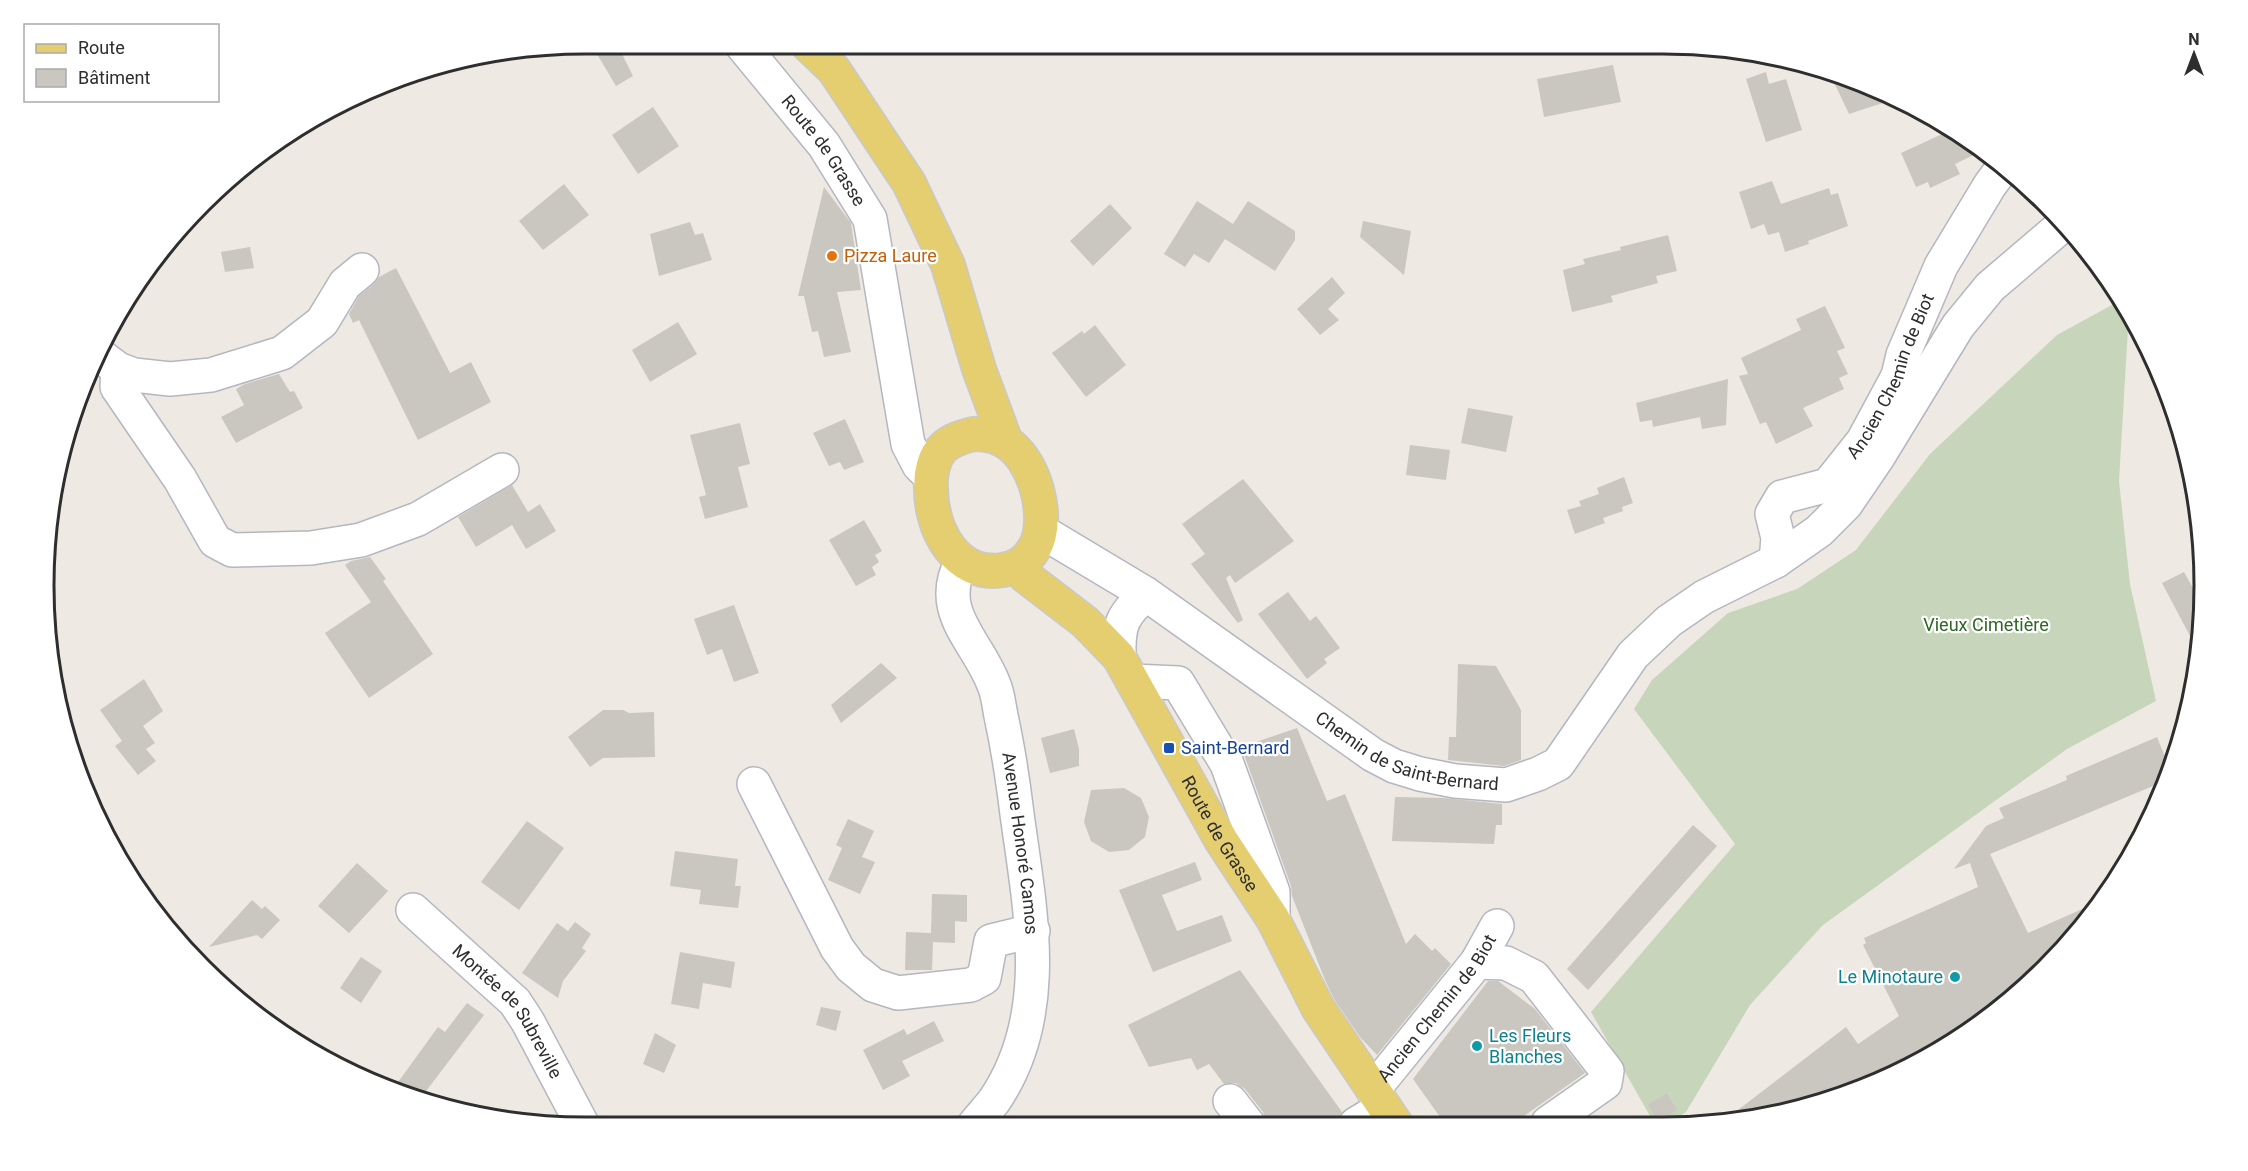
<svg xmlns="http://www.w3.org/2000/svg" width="2248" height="1171" viewBox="0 0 2248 1171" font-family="Roboto,sans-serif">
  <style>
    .cemetery { fill: #c7d6bb }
    .building { fill: #cac7c0 }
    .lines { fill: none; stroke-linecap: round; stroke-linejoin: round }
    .minor-casing { stroke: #b5b7c0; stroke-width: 36 }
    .major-casing { stroke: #c9c9c9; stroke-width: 36 }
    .minor { stroke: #fff; stroke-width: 33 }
    .major { stroke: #e5ce70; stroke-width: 33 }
    .food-dot { fill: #e8710a; stroke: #fff; stroke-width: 2 }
    .transit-dot { fill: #1a4fb4; stroke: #fff; stroke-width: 2 }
    .culture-dot { fill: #0f9aa8; stroke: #fff; stroke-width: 2 }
    .labels { text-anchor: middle; stroke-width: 4.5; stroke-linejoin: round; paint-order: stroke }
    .street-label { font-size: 18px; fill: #2e2e2e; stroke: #fff }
    .food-label { font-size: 18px; fill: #c56008; stroke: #fff; text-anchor: start }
    .park-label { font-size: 18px; fill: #2e6623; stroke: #fff }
    .transit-label { font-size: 18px; fill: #164399; stroke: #fff; text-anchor: start }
    .culture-label { font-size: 18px; fill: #0d838f; stroke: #fff; text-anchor: end }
    .rim { fill: none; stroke: #2e2e2e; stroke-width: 3 }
  </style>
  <rect width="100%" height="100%" fill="#eee9e2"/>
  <path class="cemetery" d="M2121 300 2129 311 2119 481 2130 584 2156 701 2067 749 1823 925 1750 1005 1686 1112 1669 1123H1654L1591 1012 1735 844 1634 709 1652 680 1728 613 1797 589 1856 550 1930 454 2057 335Z"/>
  <path class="building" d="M591 44H617L633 76 616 86Z
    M1613 65 1621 102 1544 117 1537 79Z
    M1766 72 1769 84 1786 79 1802 130 1766 142 1746 79Z
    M1829 72 1853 81 1898 98 1849 114Z
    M653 107 679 146 638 174 612 135Z
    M1951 130 1984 150 1955 164 1960 174 1930 188 1928 182 1916 187 1901 153Z
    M1772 181 1781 204 1829 188 1831 195 1838 193 1848 226 1808 241 1809 244 1785 252 1779 232 1768 235 1764 224 1751 229 1739 192Z
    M564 184 589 215 543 250 519 221Z
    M824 187 851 223 861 290 837 292 851 352 824 357 818 331 812 332 804 296H798Z
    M1197 201 1233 224 1248 201 1295 231V240L1275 271 1225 239 1209 263 1194 254 1185 267 1164 254Z
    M1110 204 1132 228 1093 266 1070 241Z
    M1363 221 1411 231 1404 275 1360 237Z
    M690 222 695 235 703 233 712 260 659 276 650 234Z
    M1668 235 1677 271 1656 276 1658 283 1611 296 1613 302 1572 312 1563 270 1585 264 1583 259 1621 250 1620 247Z
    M250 247 254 268 225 272 221 252Z
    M396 268 450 373 471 362 491 402 418 440 359 320 353 323 349 314 359 296 374 284 379 277Z
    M1332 277 1345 293 1328 309 1339 320 1320 335 1297 309Z
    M1825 306 1845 348 1837 351 1848 374 1839 378 1844 389 1803 408 1813 426 1776 444 1766 422 1760 424 1739 376 1748 374 1741 358 1801 330 1796 319Z
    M678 322 697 354 650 382 632 350Z
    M1095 325 1126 365 1086 397 1052 353 1082 331 1084 334Z
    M279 374 290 392 294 391 303 408 236 443 221 417 244 405 236 389 245 384Z
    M1728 379 1726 425 1702 429 1700 417 1653 427 1652 420 1640 422 1636 403Z
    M1468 408 1513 416 1506 452 1461 443Z
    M845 419 864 462 844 470 840 462 829 466 813 433Z
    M740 423 750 464 738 467 748 507 705 519 699 497 706 495 690 435Z
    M1410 445 1450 450 1446 480 1406 475Z
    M1624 477 1633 503 1622 507 1623 511 1603 518 1605 523 1575 534 1567 510 1581 506 1579 501 1599 494 1597 488Z
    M1243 479 1294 541 1235 583 1230 575 1226 578 1243 620 1238 623 1191 564 1205 554 1182 524Z
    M512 485 528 512 540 504 556 531 526 549 512 525 476 547 458 517Z
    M864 520 882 551 875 555 879 562 872 567 876 575 856 586 829 540Z
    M370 557 386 579 383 581 433 654 369 698 325 633 371 602 345 565 351 561Z
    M2184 572 2203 606V621L2198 651 2162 583Z
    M1288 592 1310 621 1316 616 1340 648 1324 659 1327 663 1307 679 1258 614Z
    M734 605 759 673 734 682 722 649 707 655 694 619Z
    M881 663 897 678 841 723 831 705Z
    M1458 664 1496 666 1521 710V760L1504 766 1448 760 1449 737H1456Z
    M144 679 163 711 143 726 155 743 146 749 156 761 138 775 115 746 122 741 100 710Z
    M603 710H623L629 713 654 712 655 757 603 758 590 767 568 737Z
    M1297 728 1327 801 1345 794 1406 944 1415 934 1432 951 1435 948 1451 964 1377 1055 1360 1037 1334 999 1325 980 1292 896 1291 886 1245 757 1239 748Z
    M1074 729 1079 749V766L1050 773 1041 738Z
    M2157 737 2170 769 2165 781 1990 854 2028 933 2096 903 2070 943 1964 1036 1870 1086 1734 1123H1721L1846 1027 1858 1044 1899 1016 1863 945 1866 943 1864 938 1978 887 1970 863 1954 869 1986 826 2004 818 1999 808 2067 780 2066 776Z
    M1124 788 1141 798 1149 817 1145 837 1129 850 1109 852 1091 841 1084 822 1091 790Z
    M1395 797 1444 798 1502 804V825H1496L1494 844 1392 841Z
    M848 819 874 831 862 857 875 862 860 894 828 880 842 848 836 845Z
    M527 821 564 848 519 910 481 882Z
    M1693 825 1717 846 1588 990 1567 969Z
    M675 851 738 859 735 886H741L738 908 699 904 701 890 670 886Z
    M1195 862 1202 880 1162 895 1177 931 1222 915 1232 941 1153 972 1119 890Z
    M357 863 388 891 349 933 318 906Z
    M932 894 967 895V922L955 921V943L933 942 932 970H905L906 932 931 933Z
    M252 900 262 909 265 906 280 920 262 939 257 935 209 947Z
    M575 922 591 934 582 948 586 951 563 981 558 998 522 973 557 923 568 931Z
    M680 952 735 962 731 988 703 983 699 1009 671 1004Z
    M361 957 382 971 361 1003 340 988Z
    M1240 970 1342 1112 1337 1124H1266L1263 1112 1245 1089 1236 1083 1224 1084 1209 1064 1197 1070 1191 1058 1149 1067 1128 1025Z
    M1488 981H1498L1535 1009 1585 1073 1514 1123 1445 1124 1413 1079Z
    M467 1003 484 1015 420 1099 393 1089 438 1027 445 1032Z
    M821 1007 841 1011 836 1031 816 1025Z
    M934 1021 944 1041 902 1061 910 1076 883 1090 863 1050 904 1029 907 1035Z
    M655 1033 676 1045 664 1073 643 1064Z
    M1667 1093 1677 1110 1659 1122 1648 1105Z"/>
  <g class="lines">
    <defs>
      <g id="minor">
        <path id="s1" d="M741 44 824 145 870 219 908 444 919 465 930 476"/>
        <path d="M102 357 118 369 134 375 170 379 211 375 282 353 322 322 345 284 362 270"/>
        <path d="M118 369 117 387 180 479 215 541 232 550 311 548 361 540 418 519 502 470"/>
        <path id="s2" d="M1041 531 1146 594 1373 755 1394 766 1420 774 1455 781 1506 785 1538 774 1558 764 1633 655 1669 621 1704 597 1776 561 1819 531 1846 504 1878 457 1958 326 1990 287 2065 223"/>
        <path id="s3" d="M962 561C934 612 978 641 994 685 998 694 999 706 1001 716 1008 748 1013 781 1017 814 1030 910 1053 1015 994 1101 988 1109 980 1117 974 1125"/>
        <path id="s4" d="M1776 561 1778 538 1772 514 1782 497 1828 485 1863 441 1898 376 1903 355 1941 266 1990 185 2004 166"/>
        <path d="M1119 657C1118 625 1122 615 1146 594"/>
        <path d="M1133 681 1178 683 1227 764 1273 892V919"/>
        <path d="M754 784 837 948 851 967 873 985 898 993 971 985 984 978 991 941 1033 931"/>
        <path id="s5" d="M413 910 515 1002 528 1022 583 1126"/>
        <path d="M1477 962 1506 963 1534 977 1607 1071 1605 1083 1548 1123"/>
        <path id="s6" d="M1373 1090 1477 962 1497 926"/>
        <path d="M1230 1101 1248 1124"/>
        <path d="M1356 1124 1384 1107"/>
      </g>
      <g id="major">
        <path d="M807 44 834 70 909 183 948 265 979 369 1006 442"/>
        <path d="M973 434C984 434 994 435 1004 441 1034 457 1051 517 1035 547 1027 561 1018 567 1003 570 956 578 931 529 931 489 930 475 933 457 944 447 952 440 962 437 973 434Z"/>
        <path id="s7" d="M1017 567 1025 576 1085 622 1119 657 1221 840 1273 919 1318 1008 1396 1124"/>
      </g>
    </defs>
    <use href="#minor" class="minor-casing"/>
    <use href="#major" class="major-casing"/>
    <use href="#minor" class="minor"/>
    <use href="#major" class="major"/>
  </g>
  <circle class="food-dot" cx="832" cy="256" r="6"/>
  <rect class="transit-dot" x="1163" y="742" width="12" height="12" rx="3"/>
  <g class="culture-dot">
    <circle cx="1955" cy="977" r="6"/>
    <circle cx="1477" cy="1046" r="6"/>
  </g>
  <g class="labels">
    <g class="street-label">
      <text dy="6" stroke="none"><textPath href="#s1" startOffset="135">Route de Grasse</textPath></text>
      <text dy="6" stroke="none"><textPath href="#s4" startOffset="242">Ancien Chemin de Biot</textPath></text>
      <text dy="6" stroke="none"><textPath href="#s2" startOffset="432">Chemin de Saint-Bernard</textPath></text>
      <text dy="6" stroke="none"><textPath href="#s7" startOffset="340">Route de Grasse</textPath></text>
      <text dy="6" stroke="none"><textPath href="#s3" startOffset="296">Avenue Honoré Camos</textPath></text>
      <text dy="6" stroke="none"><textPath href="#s6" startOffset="104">Ancien Chemin de Biot</textPath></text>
      <text dy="6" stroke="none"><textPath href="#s5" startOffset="140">Montée de Subreville</textPath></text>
    </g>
    <g class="food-label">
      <text x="844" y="262">Pizza Laure</text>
    </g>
    <g class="park-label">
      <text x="1986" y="631">Vieux Cimetière</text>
    </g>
    <g class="transit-label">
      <text x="1181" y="754">Saint-Bernard</text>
    </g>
    <g class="culture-label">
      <text x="1943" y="983">Le Minotaure</text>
      <text x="1489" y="1042" text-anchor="start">Les Fleurs<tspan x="1489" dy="21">Blanches</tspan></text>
    </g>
  </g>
  <path d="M0 0H2248V1171H0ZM585 54H1663A531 531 0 0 1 2194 585V586A531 531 0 0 1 1663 1117H585A531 531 0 0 1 54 586V585A531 531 0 0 1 585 54Z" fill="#fff" fill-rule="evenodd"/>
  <path class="rim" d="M585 54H1663A531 531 0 0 1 2194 585V586A531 531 0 0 1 1663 1117H585A531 531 0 0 1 54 586V585A531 531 0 0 1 585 54Z"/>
  <rect x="24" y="24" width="195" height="78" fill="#ffffff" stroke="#ababab" stroke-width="1.5"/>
  <rect x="36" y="44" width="30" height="9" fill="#e5ce70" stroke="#ababab" stroke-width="1.5"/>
  <text x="78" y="54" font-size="18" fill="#2e2e2e">Route</text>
  <rect x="36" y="69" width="30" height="18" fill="#cac7c0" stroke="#ababab" stroke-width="1.5"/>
  <text x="78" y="84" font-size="18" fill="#2e2e2e">Bâtiment</text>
  <g transform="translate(2194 54)" stroke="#ffffff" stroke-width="4.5" paint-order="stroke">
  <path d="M0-4.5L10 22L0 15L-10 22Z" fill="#2e2e2e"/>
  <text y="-9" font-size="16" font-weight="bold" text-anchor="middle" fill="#2e2e2e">N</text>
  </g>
</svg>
